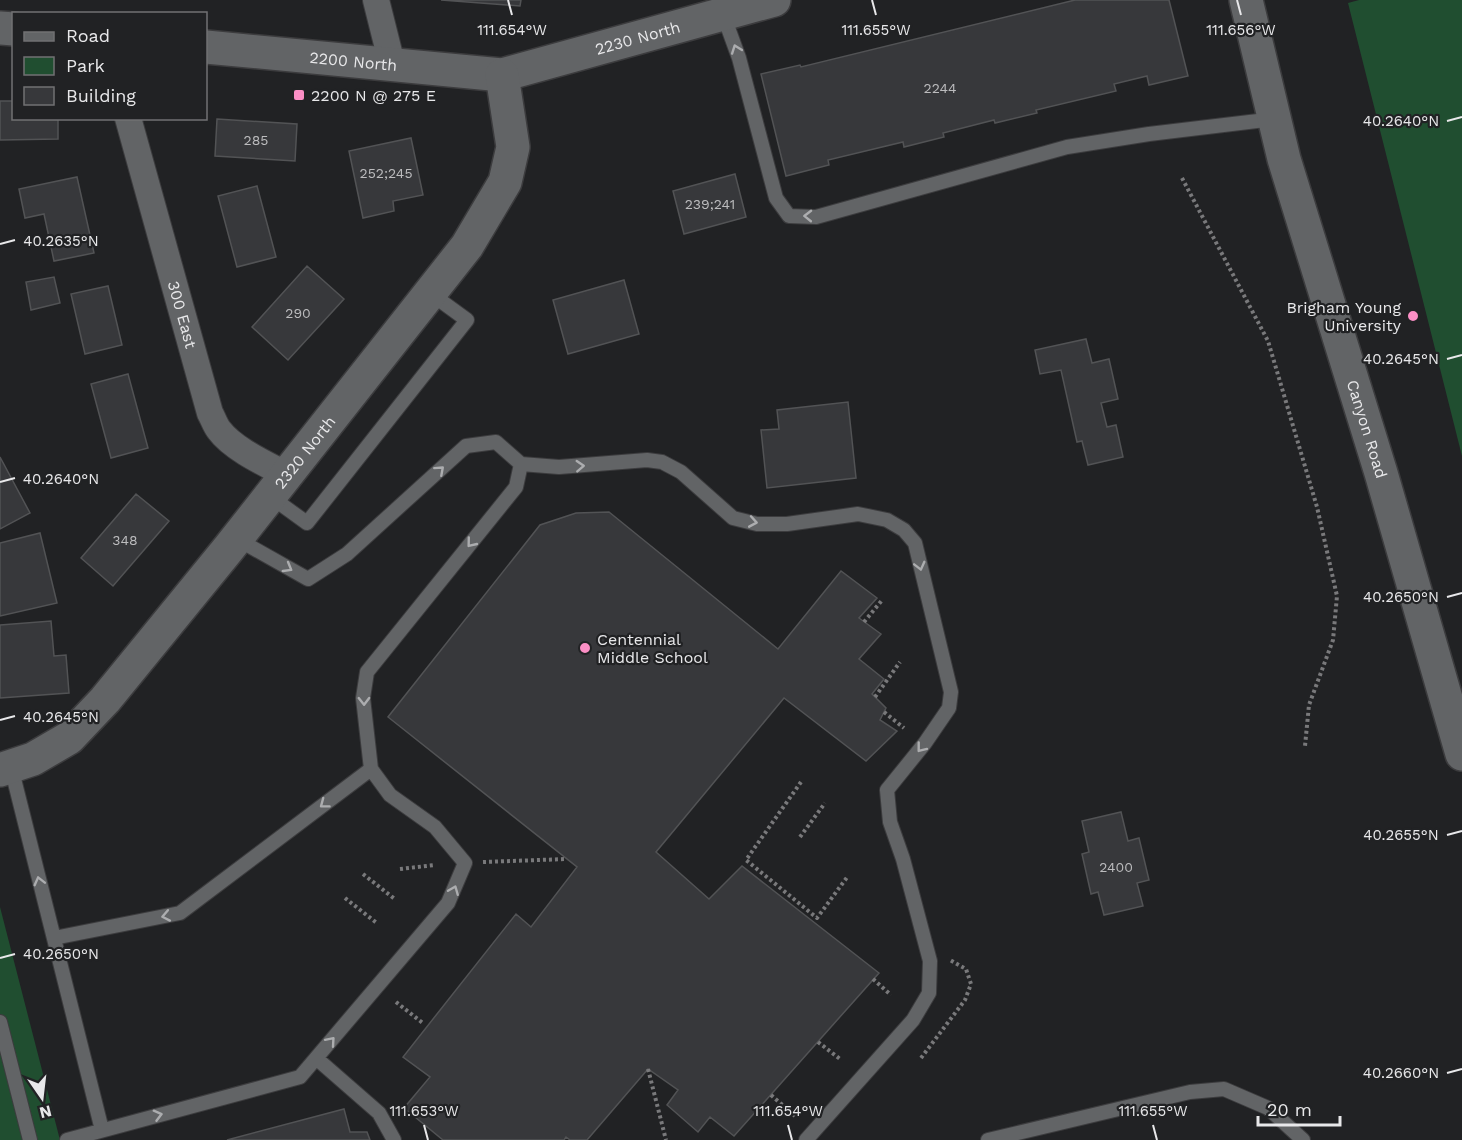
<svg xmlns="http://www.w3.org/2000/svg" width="1462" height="1140" viewBox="0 0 1462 1140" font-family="'Work Sans',sans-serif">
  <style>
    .green { fill: #204e30 }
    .building { fill: #37383b; stroke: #525355; stroke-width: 1.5 }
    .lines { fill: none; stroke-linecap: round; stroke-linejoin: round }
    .lane-casing { stroke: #3c3c3e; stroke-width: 16 }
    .street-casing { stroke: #3c3c3e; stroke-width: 28 }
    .secondary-casing { stroke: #3c3c3e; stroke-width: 36 }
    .path { stroke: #79797b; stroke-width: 4; stroke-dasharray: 3 3; stroke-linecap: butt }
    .lane { stroke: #626466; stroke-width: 14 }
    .street { stroke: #626466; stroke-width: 26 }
    .secondary { stroke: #626466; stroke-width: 33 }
    .oneway { stroke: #acadaf }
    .ticks { fill: none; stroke: #e8e8ea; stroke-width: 2 }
    .poi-dot { fill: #fb8fc5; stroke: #212224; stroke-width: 2 }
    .labels { text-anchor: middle; stroke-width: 4.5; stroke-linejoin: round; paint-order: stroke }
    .number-label { font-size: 14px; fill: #bcbcbe }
    .street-label { font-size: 16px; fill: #e8e8ea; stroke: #212224 }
    .poi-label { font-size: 16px; fill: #e8e8ea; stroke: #212224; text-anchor: start }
    .ticks-label { font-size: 15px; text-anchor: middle; fill: #e8e8ea; stroke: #212224; stroke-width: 4.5; stroke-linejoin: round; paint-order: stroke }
  </style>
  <rect width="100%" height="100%" fill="#212224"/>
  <path class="green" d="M1359 0H1462V456L1348 3Z
    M0 907 60 1140H0Z"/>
  <path class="building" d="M441 0H521L520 6Z
    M1075 0H1169L1188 76 1149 85 1147 76 1114 84 1116 91 1036 110 1037 113 995 123 994 120 943 133 944 137 904 147 903 142 828 160 829 165 786 176 761 74 800 65 801 67Z
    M0 101H14V118H58V139L0 140Z
    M217 119 297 124 295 161 215 156Z
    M411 138 423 195 393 201 394 211 363 218 349 151Z
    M735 174 746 217 684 234 673 191Z
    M77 177 94 253 54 261 44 214 25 218 19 189Z
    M257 186 276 257 237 267 218 196Z
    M307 266 344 299 288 360 252 327Z
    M54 277 60 303 31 310 26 282Z
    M624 280 639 334 568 354 553 300Z
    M108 286 122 345 85 354 71 294Z
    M1086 339 1092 363 1109 359 1118 399 1101 403 1107 427 1116 425 1123 457 1088 465 1082 441 1077 442 1061 370 1040 374 1035 350Z
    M128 374 148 448 111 458 91 384Z
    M848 402 856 478 767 488 761 430 779 429 777 410Z
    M0 457 30 513 0 529Z
    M136 494 169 521 113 586 81 558Z
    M609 512 778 649 841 571 877 598 859 618 881 634 859 659 884 679 872 694 886 708 880 720 897 731 866 761 784 698 656 852 709 899 742 866 879 973 734 1136 710 1117 698 1132 667 1105 678 1090 648 1069 587 1140H570L566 1137 564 1140H443L404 1108 430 1077 403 1057 516 914 531 927 577 867 388 717 540 525 576 513Z
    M40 533 57 603 0 616V543Z
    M51 621 54 656 66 655 69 693 0 698V625Z
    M1121 812 1128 841 1139 838 1149 880 1137 883 1143 906 1104 915 1098 892 1091 894 1082 854 1089 852 1082 821Z
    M344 1109 350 1132H367L370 1140H227Z"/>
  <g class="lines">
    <defs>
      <path id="lane" d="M723 14 739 58 776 198 789 216 816 217 1067 147 1149 134 1274 119
        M521 464 559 467 647 460 662 462 681 472 733 518 757 524H787L858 514 887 520 904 530 915 543 951 692 949 708 925 743 887 790 890 822 903 859 930 961 929 993 913 1020 806 1140
        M271 497 307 523 467 320 430 293
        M11 767 102 1130
        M54 938 180 913 371 769
        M0 1022 30 1140
        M316 1058 379 1113 394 1140
        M67 1140 300 1077 448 903 465 863 435 827 390 795 371 769 363 698 367 672 516 487 521 464 496 442 466 446 347 554 308 579 237 539
        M988 1140 1190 1092 1224 1089 1268 1108 1303 1140"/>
      <g id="street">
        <path d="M376 0 392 64"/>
        <path id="s1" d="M128 118 210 413C213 418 215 425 219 430 233 449 266 464 287 475"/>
      </g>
      <g id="secondary">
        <path id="s2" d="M1246 0 1284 159 1381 473 1462 754"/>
        <path d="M0 28 14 29"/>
        <path id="s3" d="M206 47 502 75 774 0"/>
        <path id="s4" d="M0 770 33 759 69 738 105 700 229 548 467 246 505 182 513 147 502 75"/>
      </g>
    </defs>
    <use href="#lane" class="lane-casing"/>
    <use href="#street" class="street-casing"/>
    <use href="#secondary" class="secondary-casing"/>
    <path class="path" d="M1182 178 1268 341 1317 507 1337 596 1333 640 1309 705 1305 746
      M864 622 883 599
      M875 697 900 662
      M884 712 904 728
      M801 782 746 860 817 918 848 876
      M800 837 825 803
      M483 862 567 859
      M400 869 435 865
      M363 874 396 900
      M345 898 378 924
      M873 979 891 995
      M396 1002 424 1024
      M818 1042 840 1059
      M921 1058 965 1000 971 984 966 969 950 960
      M648 1069 666 1140
      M771 1095 795 1116"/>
    <use href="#lane" class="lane"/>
    <use href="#street" class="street"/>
    <use href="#secondary" class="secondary"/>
  </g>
  <defs><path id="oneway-chevron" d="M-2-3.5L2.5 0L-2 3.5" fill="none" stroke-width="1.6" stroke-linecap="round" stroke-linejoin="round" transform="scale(1.5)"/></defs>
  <g class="oneway">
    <use href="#oneway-chevron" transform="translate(736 49) rotate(-110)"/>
    <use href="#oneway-chevron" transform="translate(808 216) rotate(-179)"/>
    <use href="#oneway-chevron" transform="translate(580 466) rotate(-3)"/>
    <use href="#oneway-chevron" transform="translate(440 470) rotate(-42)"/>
    <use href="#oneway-chevron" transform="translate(753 522) rotate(10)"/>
    <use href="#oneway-chevron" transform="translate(471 543) rotate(129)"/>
    <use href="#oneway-chevron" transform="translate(920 566) rotate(76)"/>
    <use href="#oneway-chevron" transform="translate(288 568) rotate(30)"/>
    <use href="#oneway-chevron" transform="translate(364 701) rotate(89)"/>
    <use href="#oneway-chevron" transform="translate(921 748) rotate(128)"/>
    <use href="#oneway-chevron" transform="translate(324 804) rotate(143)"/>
    <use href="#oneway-chevron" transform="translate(39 881) rotate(-104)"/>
    <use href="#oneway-chevron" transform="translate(454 890) rotate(-68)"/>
    <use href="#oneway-chevron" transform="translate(166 916) rotate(169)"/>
    <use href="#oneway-chevron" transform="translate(331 1041) rotate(-49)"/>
    <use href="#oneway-chevron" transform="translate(158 1115) rotate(-15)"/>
  </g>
  <path class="ticks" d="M508 0 512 15M872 0 876 15M1237 0 1241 15M1447 121 1462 117M0 244 15 240M1447 359 1462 355M0 482 15 478M1447 597 1462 593M0 720 15 716M1447 835 1462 831M0 958 15 954M1447 1073 1462 1069M424 1125 428 1140M788 1125 792 1140M1153 1125 1157 1140"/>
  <g class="poi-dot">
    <rect x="293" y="89" width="12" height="12" rx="3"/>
    <circle cx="1413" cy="316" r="6"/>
    <circle cx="585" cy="648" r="6"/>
  </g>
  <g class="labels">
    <g class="number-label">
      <text x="940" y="93">2244</text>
      <text x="256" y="145">285</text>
      <text x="386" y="178">252;245</text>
      <text x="710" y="209">239;241</text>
      <text x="298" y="318">290</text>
      <text x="125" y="545">348</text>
      <text x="1116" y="872">2400</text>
    </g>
    <g class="street-label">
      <text dy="6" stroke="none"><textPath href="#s3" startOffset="438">2230 North</textPath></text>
      <text dy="6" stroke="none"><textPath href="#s3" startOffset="148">2200 North</textPath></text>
      <text dy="6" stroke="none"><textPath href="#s1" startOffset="204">300 East</textPath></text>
      <text dy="6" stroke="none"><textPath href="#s2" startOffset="446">Canyon Road</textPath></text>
      <text dy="6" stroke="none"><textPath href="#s4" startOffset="447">2320 North</textPath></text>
    </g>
    <g class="poi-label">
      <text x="311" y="101">2200 N @ 275 E</text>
      <text x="1401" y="313" text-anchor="end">Brigham Young<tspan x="1401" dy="18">University</tspan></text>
      <text x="597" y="645">Centennial<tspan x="597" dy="18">Middle School</tspan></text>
    </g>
  </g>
  <g class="ticks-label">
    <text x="512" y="35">111.654°W</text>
    <text x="876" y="35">111.655°W</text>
    <text x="1241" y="35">111.656°W</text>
    <text x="1401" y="126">40.2640°N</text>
    <text x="61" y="246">40.2635°N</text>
    <text x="1401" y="364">40.2645°N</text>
    <text x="61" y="484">40.2640°N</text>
    <text x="1401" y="602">40.2650°N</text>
    <text x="61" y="722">40.2645°N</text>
    <text x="1401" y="840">40.2655°N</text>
    <text x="61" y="959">40.2650°N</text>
    <text x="1401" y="1078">40.2660°N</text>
    <text x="424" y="1116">111.653°W</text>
    <text x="788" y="1116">111.654°W</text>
    <text x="1153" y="1116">111.655°W</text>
  </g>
  <rect x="12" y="12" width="195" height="108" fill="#212224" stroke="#717173" stroke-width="1.5"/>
  <rect x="24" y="32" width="30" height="9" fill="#626466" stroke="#717173" stroke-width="1.5"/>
  <text x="66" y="42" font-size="18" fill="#e8e8ea">Road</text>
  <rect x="24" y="57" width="30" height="18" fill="#204e30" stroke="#717173" stroke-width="1.5"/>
  <text x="66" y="72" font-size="18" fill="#e8e8ea">Park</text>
  <rect x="24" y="87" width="30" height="18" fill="#37383b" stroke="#717173" stroke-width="1.5"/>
  <text x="66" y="102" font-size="18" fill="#e8e8ea">Building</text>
  <g transform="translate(42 1098) rotate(166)" stroke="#212224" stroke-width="4.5" paint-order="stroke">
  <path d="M0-4.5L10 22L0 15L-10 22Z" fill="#e8e8ea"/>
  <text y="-9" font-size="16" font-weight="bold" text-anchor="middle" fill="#e8e8ea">N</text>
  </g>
  <path d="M1258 1116v9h82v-9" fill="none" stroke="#e8e8ea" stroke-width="3"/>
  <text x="1267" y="1116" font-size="18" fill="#e8e8ea" stroke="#212224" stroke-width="4.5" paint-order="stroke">20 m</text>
</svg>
